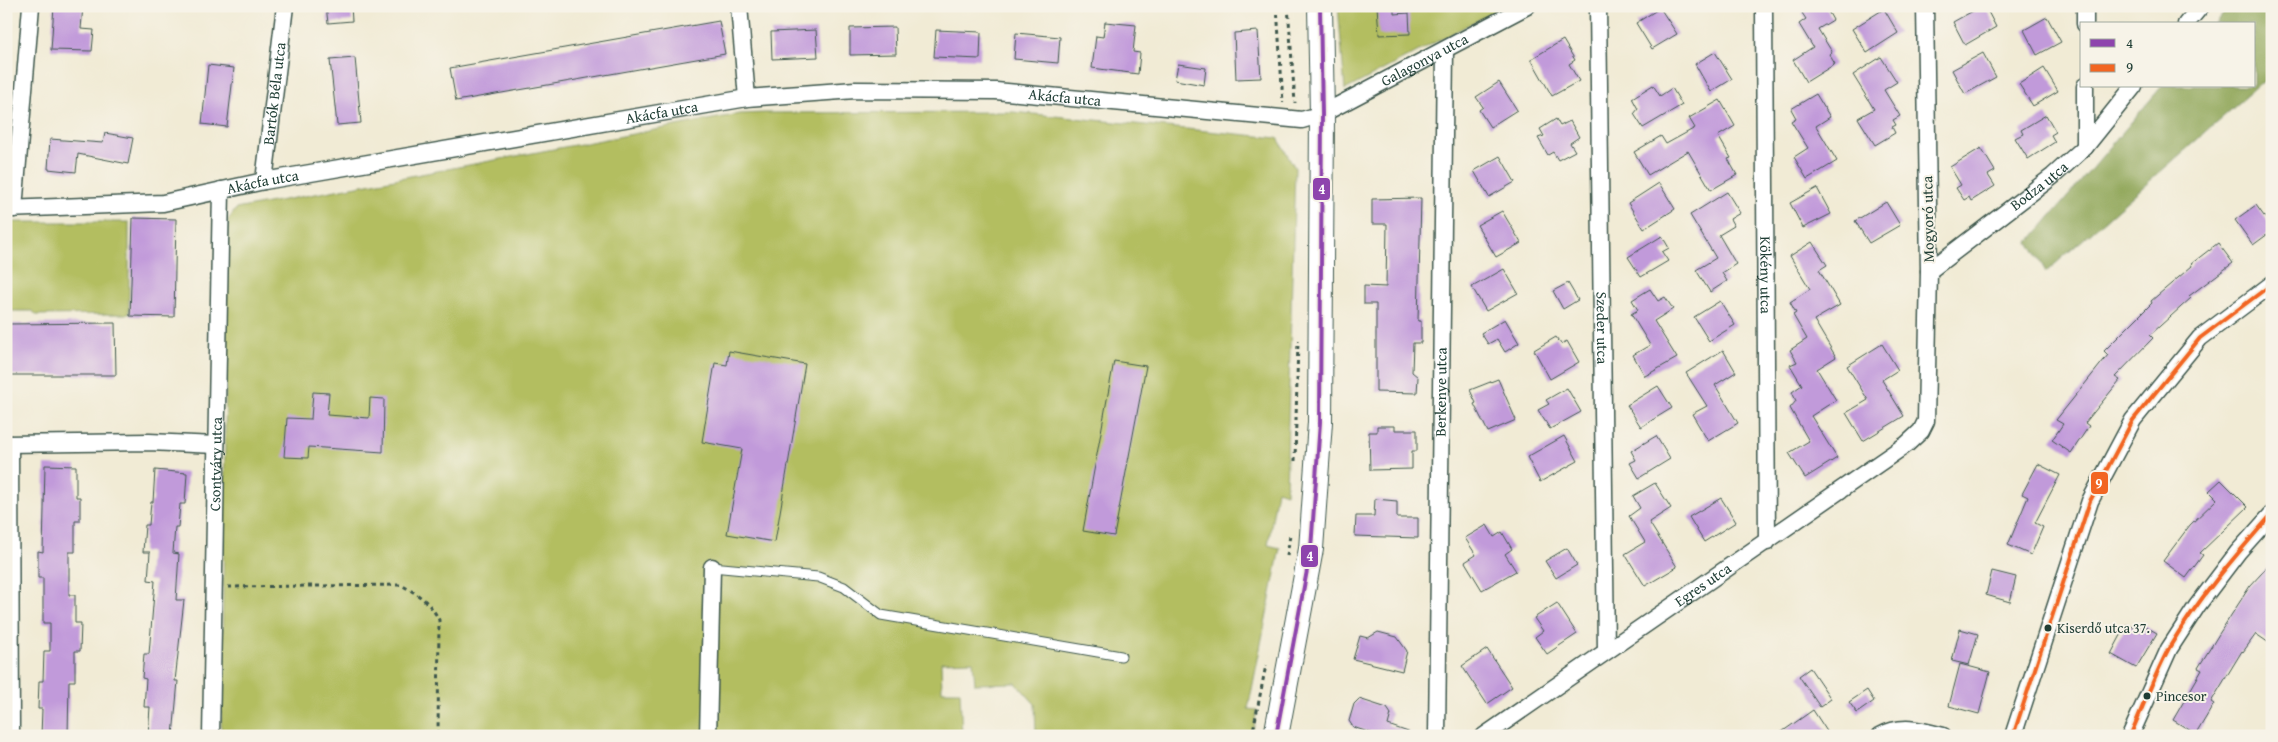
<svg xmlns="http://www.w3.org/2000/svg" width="2278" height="742" viewBox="0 0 2278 742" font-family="'Gentium Book Plus',serif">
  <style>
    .green { fill: #b3be60; stroke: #697e4a }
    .forest { fill: #8ea556; stroke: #567145 }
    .building { fill: #c19ada }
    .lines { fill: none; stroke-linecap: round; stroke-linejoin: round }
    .lane-casing { stroke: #3e574c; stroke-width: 11 }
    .street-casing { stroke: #3e574c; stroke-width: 19 }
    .secondary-casing { stroke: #3e574c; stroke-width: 26 }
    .path { stroke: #3e574c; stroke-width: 3; stroke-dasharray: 4 4; stroke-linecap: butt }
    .lane { stroke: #fff; stroke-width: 9 }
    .street { stroke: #fff; stroke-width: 16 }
    .secondary { stroke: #fff; stroke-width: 24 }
    .bus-1-casing { stroke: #f7f3e8; stroke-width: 8 }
    .bus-2-casing { stroke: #f7f3e8; stroke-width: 8 }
    .bus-1 { stroke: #8e44ad; stroke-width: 4 }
    .bus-2 { stroke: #f26522; stroke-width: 4 }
    .bus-dot { fill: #1f3d34; stroke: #f7f3e8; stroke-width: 2 }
    .labels { text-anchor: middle; stroke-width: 4; stroke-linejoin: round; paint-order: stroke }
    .bus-label { font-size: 14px; fill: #1f3d34; stroke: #f7f3e8; text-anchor: start }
    .street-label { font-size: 15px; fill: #1f3d34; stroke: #f7f3e8 }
    .line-badge { stroke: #f7f3e8; stroke-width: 2 }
    .badge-label { font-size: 14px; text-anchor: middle; font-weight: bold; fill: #fff }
  </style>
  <rect width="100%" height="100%" fill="#f7f3e8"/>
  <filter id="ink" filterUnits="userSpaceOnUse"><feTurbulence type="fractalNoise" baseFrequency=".02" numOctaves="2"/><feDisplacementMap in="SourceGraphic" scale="10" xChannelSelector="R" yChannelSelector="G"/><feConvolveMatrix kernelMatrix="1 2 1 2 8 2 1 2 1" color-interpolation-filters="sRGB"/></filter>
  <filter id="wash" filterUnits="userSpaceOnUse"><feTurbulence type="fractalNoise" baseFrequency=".0096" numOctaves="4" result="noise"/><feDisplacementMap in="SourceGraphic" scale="20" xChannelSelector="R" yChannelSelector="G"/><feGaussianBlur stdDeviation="1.12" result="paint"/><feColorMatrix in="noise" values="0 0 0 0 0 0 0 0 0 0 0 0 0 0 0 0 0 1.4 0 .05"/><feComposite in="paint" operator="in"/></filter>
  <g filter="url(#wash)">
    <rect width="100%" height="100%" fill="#f1ebd5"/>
    <path class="green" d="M1338 6H1504L1345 90Z
      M1013 112 1278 138 1295 168 1286 493 1277 490 1268 545 1280 548 1248 709 1257 710 1252 736H1036L1035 704 1016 683 975 684 973 661 941 662 942 691H960L962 736H221L228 220 236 209 739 114 765 113Z
      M6 222H129V314L36 315 33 311H6Z"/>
    <path class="forest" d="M2230 6H2272V74L2046 272 2029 242 2162 86H2254V24H2215Z"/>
    <g id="blocks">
      <path class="building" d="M54 6H83L81 29 94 30 92 51 51 50Z
        M326 6H351L352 21 328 23Z
        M1377 6H1394V14L1409 13 1410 34 1379 35Z
        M1813 6H1825L1833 20 1818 29 1832 52 1829 54 1835 64 1806 82 1793 60 1813 47 1799 24 1806 19 1802 13Z
        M1982 6H1985L1996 27 1965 45 1953 22Z
        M1660 8 1677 34 1652 49 1636 23Z
        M1884 9 1898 33 1867 53 1852 29Z
        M2047 17 2061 42 2037 55 2024 30Z
        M719 21 725 54 456 101 450 68Z
        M1105 22 1136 25 1133 52 1140 53 1138 74 1092 68 1096 36 1103 37Z
        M895 27 896 54 850 55V28Z
        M816 30 818 57 772 59 771 32Z
        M936 30 981 32 980 59 934 57Z
        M1258 31 1261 78 1236 79 1234 33Z
        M1016 33 1060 37 1058 63 1014 59Z
        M1563 40 1575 60 1569 64 1579 81 1552 96 1531 59Z
        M1715 52 1732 79 1711 92 1695 64Z
        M1983 53 1996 77 1965 94 1952 70Z
        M1881 57 1897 82 1884 90 1900 116 1893 120 1896 125 1892 127 1895 133 1875 145 1858 118 1874 109 1853 75Z
        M355 58 361 123 337 125 330 60Z
        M1178 64 1206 68 1204 85 1175 80Z
        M208 65 234 68 227 127 202 124Z
        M2044 68 2058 91 2033 106 2019 84Z
        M1499 82 1517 110 1490 127 1479 110 1483 107 1476 97Z
        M1653 85 1660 96 1672 88 1682 105 1643 128 1634 114 1638 109 1632 98Z
        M1816 94 1830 117 1816 126 1837 161 1807 179 1794 157 1808 148 1791 121 1796 118 1791 109Z
        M1720 100 1735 126 1718 136 1731 158 1728 159 1737 175 1711 190 1688 151 1648 175 1634 152 1661 136 1666 144 1695 128 1689 118Z
        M2046 115 2056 132 2051 135 2055 142 2028 159 2015 138 2023 134 2021 130Z
        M1556 119 1560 126 1570 121 1579 137 1570 143 1575 151 1558 160 1553 152 1548 155 1538 138 1544 136 1540 129Z
        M105 133 133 138 128 164 78 154 76 172 48 169 50 139 103 143Z
        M1981 148 1995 171 1988 175 1995 186 1971 201 1969 197 1964 200 1956 188 1961 185 1950 167Z
        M1500 156 1515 182 1489 197 1474 171Z
        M1659 183 1675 209 1644 229 1628 203Z
        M1817 188 1831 214 1803 228 1790 203Z
        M1727 192 1740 213 1730 219 1734 226 1719 235 1736 264 1722 273 1727 281 1710 292 1696 270 1716 258 1690 215Z
        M1421 198 1418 321H1421V343H1413L1412 372 1418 377 1417 393 1376 392V304H1364V286L1386 287 1387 224H1372V199Z
        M1886 202 1900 225 1869 243 1855 221Z
        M2256 205 2272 227V231L2253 245 2235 220Z
        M1502 211 1521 243 1496 257 1477 225Z
        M133 218 176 219 174 317 130 316Z
        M1662 236 1669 248 1662 252 1668 261 1641 277 1628 257Z
        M1812 242 1827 265 1819 270 1840 305 1814 320 1836 357 1817 369 1836 400 1811 416 1837 458 1805 478 1789 453 1809 441 1790 408 1796 401 1792 392 1802 385 1790 365 1797 362 1790 350 1807 339 1793 315 1796 313 1790 302 1810 289 1790 256Z
        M2218 243 2233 263 2189 296 2191 298 2150 335 2153 338 2115 377 2120 380 2085 423 2089 426 2071 453 2052 440 2063 424 2056 420 2108 355 2104 351 2152 303 2151 301 2192 266 2191 264Z
        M1504 269 1518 293 1486 311 1472 287Z
        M1568 283 1578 300 1563 309 1553 291Z
        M1650 289 1658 301 1665 297 1673 309 1654 321 1677 358 1645 376 1633 355 1650 345 1631 314 1638 310 1632 300Z
        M1720 301 1735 325 1709 341 1694 317Z
        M1505 319 1519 343 1505 352 1497 339 1488 344 1481 333Z
        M115 323 116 375H6V324Z
        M1556 337 1561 344 1567 341 1579 362 1550 379 1534 350Z
        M1882 344 1898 370 1882 380 1904 416 1863 441 1846 413 1868 400 1847 366Z
        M1723 350 1736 372 1715 385 1738 423 1708 441 1692 414 1707 406 1686 373Z
        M729 351 805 364 775 542 727 534 742 449 702 442 715 363 727 365Z
        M1114 361 1146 366 1114 536 1083 531Z
        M1498 379 1516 420 1488 432 1474 404 1476 403 1470 390Z
        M1658 386 1672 408 1641 427 1627 405Z
        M1567 388 1581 412 1550 429 1538 410 1549 404 1546 400Z
        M313 392 329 393 327 415 369 418 370 398 384 399 383 452 309 447 308 458 284 457 287 418 311 419Z
        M1377 426H1395V430H1417V451H1412V469L1370 470 1369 432H1377Z
        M1564 436 1578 461 1540 482 1527 457Z
        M1656 436 1670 459 1639 478 1630 463 1636 460 1631 451Z
        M2038 464 2060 475 2035 523 2043 527 2031 555 2008 545 2028 497 2022 494Z
        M45 465 76 466V497H80V521H75V552H69V595H75V623H81L80 651H75V681H69L68 736H41L42 709H38L39 681H43L44 651H50V623H43V578H38V551L43 552Z
        M155 470 187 473 185 504H180L178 527H175L173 553 179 554 176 600H184L175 681H178L173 736H148L150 707H144L146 679 142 678 144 654H149L155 581 148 580 150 552H143L145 525H149L151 502H153Z
        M2221 480 2248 507 2200 553 2203 555 2186 578 2163 561 2190 525 2217 499 2209 491Z
        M1655 483 1671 508 1649 522 1677 567 1645 586 1625 554 1645 542 1629 516 1640 508 1633 496Z
        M1721 498 1736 522 1704 542 1689 517Z
        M1375 499 1397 501V518H1418V538L1355 536 1356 516H1374Z
        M1487 525 1494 537 1502 532 1512 549 1505 554 1516 571 1482 590 1465 562 1476 555 1465 538Z
        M1567 548 1577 565 1556 578 1545 561Z
        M2272 562V645L2256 634 2243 652 2242 651 2211 702 2214 704 2196 734 2173 720 2202 670 2198 668 2219 634 2250 586Z
        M1992 571 2016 577 2010 602 1986 595Z
        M1557 603 1577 634 1547 654 1535 637 1543 631 1534 618Z
        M2127 624 2137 630 2141 624 2157 633 2136 668 2111 654Z
        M1960 629 1978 634 1969 665 1952 661Z
        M1378 632 1397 637 1407 651 1402 671 1353 659 1360 636 1368 638Z
        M1487 649 1512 687 1487 704 1462 666Z
        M1960 664 1990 672 1979 714 1949 706Z
        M1810 668 1831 699 1820 707 1799 676Z
        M1867 690 1874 701 1857 713 1849 702Z
        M1359 699 1387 708 1391 714 1388 725 1414 734V736H1380L1353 727 1349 721 1354 704Z
        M1813 710 1830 736H1776Z"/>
    </g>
  </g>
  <g filter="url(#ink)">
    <use href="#blocks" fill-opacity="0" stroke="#3e574c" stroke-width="1"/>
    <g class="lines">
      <defs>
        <path id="lane" d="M712 567 818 577 844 587 881 615 1121 656"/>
        <g id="street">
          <path d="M739 6 747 98"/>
          <path id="s1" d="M1598 6 1606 651"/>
          <path id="s2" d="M1764 6 1767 542"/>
          <path d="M2085 24V6"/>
          <path d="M2186 24 2201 6"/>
          <path d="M2085 147V86"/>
          <path id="s3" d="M264 181 285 6"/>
          <path id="s4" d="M6 209 163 203 264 181 747 98 855 90 996 91 1302 120 1322 114 1527 6"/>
          <path d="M14 209 31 6"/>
          <path id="s5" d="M1929 271 2053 176 2085 147 2134 86"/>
          <path d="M6 444 149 442 216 445"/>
          <path d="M10 444 11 736"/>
          <path id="s6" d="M211 736 221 190"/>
          <path d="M708 736 712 567"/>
          <path id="s7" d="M1437 736 1445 50"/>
          <path id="s8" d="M1484 736 1907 444 1921 431 1926 421 1929 271 1925 6"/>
          <path d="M1880 736C1901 724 1921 730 1943 736"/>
          <path d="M2013 736 2090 501 2133 420 2200 338 2272 284"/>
          <path d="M2130 736 2169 649 2197 606 2238 552 2272 514"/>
        </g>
        <path id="secondary" d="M1276 736 1311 549 1320 422 1322 114 1320 6"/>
      </defs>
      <use href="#lane" class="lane-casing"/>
      <use href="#street" class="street-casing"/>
      <use href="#secondary" class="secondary-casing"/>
      <path class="path" d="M1277 6 1283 103
        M1288 6 1295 103
        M1295 461 1298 340
        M1287 556 1290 535
        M228 587 401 585C418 594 430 602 439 620L438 736
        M1252 736 1266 665"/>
      <use href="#lane" class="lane"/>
      <use href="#street" class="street"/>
      <use href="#secondary" class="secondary"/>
      <defs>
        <path id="bus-1" d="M1276 736 1311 549 1320 422 1322 114 1320 6"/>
        <path id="bus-2" d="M2013 736 2090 501 2133 420 2200 338 2272 284
          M2130 736C2143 707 2154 676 2169 648 2197 600 2235 556 2272 514"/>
      </defs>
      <use href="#bus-1" class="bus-1-casing"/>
      <use href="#bus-2" class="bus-2-casing"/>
      <use href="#bus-1" class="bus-1"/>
      <use href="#bus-2" class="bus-2"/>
    </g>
  </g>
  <g class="bus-dot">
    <circle cx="2048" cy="628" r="4.5"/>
    <circle cx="2147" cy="696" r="4.5"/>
  </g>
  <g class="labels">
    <g class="bus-label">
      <text x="2057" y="633">Kiserdő utca 37.</text>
      <text x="2156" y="701">Pincesor</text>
    </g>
    <g class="street-label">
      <text dy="5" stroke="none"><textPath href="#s4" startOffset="1444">Galagonya utca</textPath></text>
      <text dy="5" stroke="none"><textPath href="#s3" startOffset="88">Bartók Béla utca</textPath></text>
      <text dy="5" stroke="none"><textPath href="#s4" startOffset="1069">Akácfa utca</textPath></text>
      <text dy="5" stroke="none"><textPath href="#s4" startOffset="664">Akácfa utca</textPath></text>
      <text dy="5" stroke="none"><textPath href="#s4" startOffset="259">Akácfa utca</textPath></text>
      <text dy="5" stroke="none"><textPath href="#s5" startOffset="139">Bodza utca</textPath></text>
      <text transform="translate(1928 219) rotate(-91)" y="5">Mogyoró utca</text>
      <text dy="5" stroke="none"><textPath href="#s2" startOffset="269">Kökény utca</textPath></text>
      <text dy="5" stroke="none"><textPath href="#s1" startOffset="322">Szeder utca</textPath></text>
      <text dy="5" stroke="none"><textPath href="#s7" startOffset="344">Berkenye utca</textPath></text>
      <text dy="5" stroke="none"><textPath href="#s6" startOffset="272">Csontváry utca</textPath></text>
      <text dy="5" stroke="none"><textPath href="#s8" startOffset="266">Egres utca</textPath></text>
    </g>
  </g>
  <g class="line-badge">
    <rect x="1312" y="177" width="19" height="24" rx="5" fill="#8e44ad"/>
    <rect x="2090" y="471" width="19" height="24" rx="5" fill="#f26522"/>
    <rect x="1300" y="544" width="19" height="24" rx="5" fill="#8e44ad"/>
  </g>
  <g class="badge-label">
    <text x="1322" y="194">4</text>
    <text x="2099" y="488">9</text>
    <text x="1310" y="561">4</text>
  </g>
  <rect width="2278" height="742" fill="none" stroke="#f7f3e8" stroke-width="25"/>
  <rect x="2080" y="22" width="175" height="65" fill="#f7f3e8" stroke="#a1aaa0"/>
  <rect x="2090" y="39" width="25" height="8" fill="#8e44ad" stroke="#a1aaa0"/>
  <text x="2126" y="48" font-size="15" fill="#1f3d34">4</text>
  <rect x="2090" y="64" width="25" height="8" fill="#f26522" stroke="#a1aaa0"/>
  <text x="2126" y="72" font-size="15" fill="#1f3d34">9</text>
</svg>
